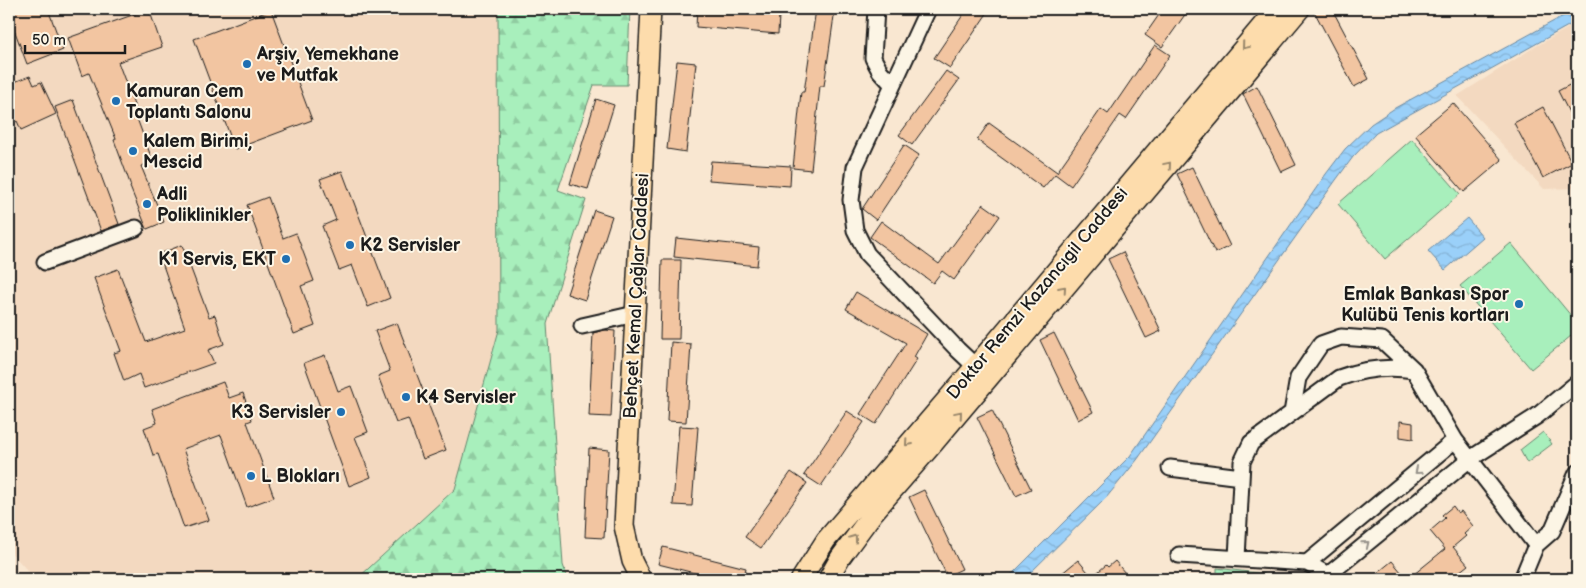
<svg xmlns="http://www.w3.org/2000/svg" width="1586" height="588" viewBox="0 0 1586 588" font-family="'Balsamiq Sans',sans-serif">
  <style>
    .built { fill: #f3d9c0 }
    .green { fill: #a8efbc; stroke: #62866c }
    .forest { fill: url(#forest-firs); stroke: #62866c }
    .water { fill: url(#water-waves); stroke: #6888a1 }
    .building { fill: #f2c5a1; stroke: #1c1c1c }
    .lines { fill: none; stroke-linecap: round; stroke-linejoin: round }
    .minor-casing { stroke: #1c1c1c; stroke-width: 19 }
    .major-casing { stroke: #1c1c1c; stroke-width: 22 }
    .minor { stroke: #fcf5e5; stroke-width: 15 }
    .major { stroke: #fddcac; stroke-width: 19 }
    .oneway { stroke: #98866b }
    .oneway2 { stroke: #97938b }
    .poi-dot { fill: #1f6fb2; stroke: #fcf5e5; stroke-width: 2 }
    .labels { text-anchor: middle; stroke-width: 4; stroke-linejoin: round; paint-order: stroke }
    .poi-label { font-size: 18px; font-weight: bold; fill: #1c1c1c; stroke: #fcf5e5; text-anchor: start }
    .street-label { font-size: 18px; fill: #1c1c1c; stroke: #fcf5e5 }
  </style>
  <defs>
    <pattern id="forest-firs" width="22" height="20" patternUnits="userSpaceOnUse" patternTransform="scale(1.25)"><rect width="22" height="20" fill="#a8efbc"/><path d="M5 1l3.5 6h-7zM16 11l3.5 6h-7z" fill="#90cca1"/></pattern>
    <pattern id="water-waves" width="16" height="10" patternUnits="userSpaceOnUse" patternTransform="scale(1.25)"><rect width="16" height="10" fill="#9ad0f9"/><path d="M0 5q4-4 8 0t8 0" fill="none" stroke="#84b2d5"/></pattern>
  </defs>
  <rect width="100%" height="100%" fill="#f9e7d1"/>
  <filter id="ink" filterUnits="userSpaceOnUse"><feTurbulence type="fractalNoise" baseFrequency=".02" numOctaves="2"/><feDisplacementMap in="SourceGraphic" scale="10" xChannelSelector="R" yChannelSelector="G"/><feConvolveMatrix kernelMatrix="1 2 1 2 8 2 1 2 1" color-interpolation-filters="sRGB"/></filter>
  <g filter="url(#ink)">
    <path class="built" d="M9 9H498L499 330 455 489 357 579H35L9 550Z
      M1577 23V188L1544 189 1457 96 1533 48Z"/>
    <path class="green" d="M1412 139 1460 194 1385 259 1338 204Z
      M1511 243 1577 323V331L1531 369 1460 286Z
      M1543 432 1552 444 1527 463 1520 450Z
      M1217 568 1265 574 1264 579H1217Z"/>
    <path class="forest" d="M498 9H630L627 85H594L558 190 586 200 547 324 563 565 568 579H357L455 489 499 330Z"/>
    <path class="water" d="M1576 9H1577V21L1376 133 1353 157 1336 180 1137 460 1106 498 1024 579H1007L1130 456 1326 174 1345 149 1371 124 1395 108Z
      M1467 218 1483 237 1445 270 1428 251Z"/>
    <path class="building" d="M9 9H48L63 50 27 64 9 16Z
      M149 9 162 47 118 62 137 113H135L153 162 141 166 164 222 147 229 130 187 131 186 114 140 116 139 89 73 82 76 68 38Z
      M697 9H712L779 15 778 34 696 27Z
      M816 9H835L824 86H820L811 170 793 168 801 92H804Z
      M967 9H990L950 68 934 58Z
      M1163 9H1189L1162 47 1145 35Z
      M1313 9H1332L1369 79 1354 87Z
      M271 10 312 120 235 149 194 39Z
      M1155 45 1170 55 1126 119 1120 115 1071 186 1055 174 1043 188 977 140 989 123 1057 172 1101 109 1108 114Z
      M677 61 696 63 686 152 667 149Z
      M946 71 959 80 912 145 899 135Z
      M30 76 34 85 41 82 56 114 21 130 17 121 9 125V84Z
      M1577 81V128L1558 91Z
      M1257 86 1296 165 1281 172 1243 94Z
      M596 99 614 105 588 189 570 184Z
      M73 100 119 224 101 231 55 107Z
      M1453 103 1502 160 1464 192 1415 135Z
      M1543 107 1572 163 1543 178 1514 123Z
      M904 145 919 155 876 220 862 209Z
      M711 161 791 166 790 186 709 180Z
      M1192 167 1230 246 1215 253 1177 174Z
      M342 171 390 298 368 307 352 265 339 270 322 226 336 220 320 179Z
      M268 197 283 238 296 233 314 281 301 286 315 326 294 334 247 205Z
      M983 204 1000 216 954 280 942 271 933 283 870 237 881 221 939 264Z
      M594 210 612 216 585 300 567 294Z
      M676 238 759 247 757 266 674 257Z
      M182 245 209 317 215 315 224 344 208 350 214 363 144 388 139 374 124 381 114 353 121 351 94 278 118 269 146 342 185 328 159 254Z
      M1123 252 1161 331 1146 338 1108 259Z
      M662 260H681L679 339H660Z
      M856 292 927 334 914 357 917 359 876 424 860 414 906 343 846 309Z
      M397 323 446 450 423 459 408 419 396 423 378 376 390 371 375 331Z
      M605 330 615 331 611 417 589 416 593 333Z
      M1054 333 1093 412 1078 420 1040 340Z
      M671 342 691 344 686 422 667 421Z
      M325 355 338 391 351 386 368 432 355 437 371 477 349 486 304 363Z
      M223 382 229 398 243 393 252 420 247 422 274 497 247 507 221 435 183 449 209 520 184 528 158 454 153 455 144 428 157 423 152 409Z
      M992 410 1031 489 1016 496 977 417Z
      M847 411 864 422 821 486 804 475Z
      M1400 421 1413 423V439L1400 437Z
      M679 426 698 427 692 506 673 505Z
      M589 448 609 450 604 538 585 537Z
      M791 472 807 483 761 548 745 537Z
      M924 490 962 569 947 576 909 497Z
      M1453 506 1458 513 1461 511 1473 526 1464 534 1466 536 1453 547 1468 565 1450 579H1408L1445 549 1430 531 1445 518 1442 515Z
      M663 547 746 568 743 579H719L658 564Z
      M1078 560 1092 577 1106 565 1108 567 1115 561 1130 579H1055Z
      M1392 561 1407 579H1370Z"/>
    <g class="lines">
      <defs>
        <path id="minor" d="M876 9 873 58 880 71 893 85
          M928 9 855 167 851 200 855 230 867 254 958 350 975 366
          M45 262 136 228
          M582 326 635 314
          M1292 413 1298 378 1321 344 1341 337 1382 340 1414 370
          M1170 468 1241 477
          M1179 555 1307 563 1328 575 1329 579
          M1237 558 1242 462 1251 443 1339 378C1363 369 1388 366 1414 370L1455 440 1536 545
          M1307 563 1455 440
          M1328 575 1470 459 1537 416 1577 383
          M1522 579 1536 545 1552 531 1577 473"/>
        <path id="major" d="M641 579 632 561 624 526 651 9
          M801 579 826 540 985 355 1276 9
          M828 579 840 558 874 512 933 444 1300 9"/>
      </defs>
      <use href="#minor" class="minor-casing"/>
      <use href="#major" class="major-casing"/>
      <use href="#minor" class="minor"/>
      <use href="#major" class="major"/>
    </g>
    <defs><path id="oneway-chevron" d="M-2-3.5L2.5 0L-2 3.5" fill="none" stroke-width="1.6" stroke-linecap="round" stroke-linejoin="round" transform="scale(1.25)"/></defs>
    <g class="oneway">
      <use href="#oneway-chevron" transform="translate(1245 46) rotate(130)"/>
      <use href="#oneway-chevron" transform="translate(1168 165) rotate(-50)"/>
      <use href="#oneway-chevron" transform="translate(1063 289) rotate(-49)"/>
      <use href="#oneway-chevron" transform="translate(959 414) rotate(-50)"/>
      <use href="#oneway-chevron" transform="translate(908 443) rotate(131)"/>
      <use href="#oneway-chevron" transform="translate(854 538) rotate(-54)"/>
    </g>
    <g class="oneway2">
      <use href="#oneway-chevron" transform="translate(1418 471) rotate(140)"/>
      <use href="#oneway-chevron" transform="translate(1366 544) rotate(-39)"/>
    </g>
  </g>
  <g class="poi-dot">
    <circle cx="247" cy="64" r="5"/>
    <circle cx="116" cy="101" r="5"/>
    <circle cx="133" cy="151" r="5"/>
    <circle cx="147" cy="204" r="5"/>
    <circle cx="350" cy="245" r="5"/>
    <circle cx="286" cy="259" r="5"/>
    <circle cx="1519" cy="304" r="5"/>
    <circle cx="406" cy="397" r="5"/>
    <circle cx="341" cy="412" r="5"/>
    <circle cx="251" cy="476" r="5"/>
  </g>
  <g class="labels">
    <g class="poi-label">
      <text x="257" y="60">Arşiv, Yemekhane<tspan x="257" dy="21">ve Mutfak</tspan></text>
      <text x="126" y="97">Kamuran Cem<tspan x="126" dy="21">Toplantı Salonu</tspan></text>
      <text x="143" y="147">Kalem Birimi,<tspan x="143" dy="21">Mescid</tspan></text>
      <text x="157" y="200">Adli<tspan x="157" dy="21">Poliklinikler</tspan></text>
      <text x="360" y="251">K2 Servisler</text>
      <text x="276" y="265" text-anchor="end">K1 Servis, EKT</text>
      <text x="1509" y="300" text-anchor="end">Emlak Bankası Spor<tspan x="1509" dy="21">Kulübü Tenis kortları</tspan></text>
      <text x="416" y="403">K4 Servisler</text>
      <text x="331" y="418" text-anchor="end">K3 Servisler</text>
      <text x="261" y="482">L Blokları</text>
    </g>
    <g class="street-label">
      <text transform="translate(1037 293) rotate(-50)" y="6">Doktor Remzi Kazancıgil Caddesi</text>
      <text transform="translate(636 296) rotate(-87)" y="6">Behçet Kemal Çağlar Caddesi</text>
    </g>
  </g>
  <rect width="1586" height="588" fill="none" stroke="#fcf5e5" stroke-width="30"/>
  <rect x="15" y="15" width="1556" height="558" fill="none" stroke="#1c1c1c" stroke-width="2" filter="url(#ink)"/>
  <path d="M25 45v8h100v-8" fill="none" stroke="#1c1c1c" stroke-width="2.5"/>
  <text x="32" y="45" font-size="15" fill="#1c1c1c" stroke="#fcf5e5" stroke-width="4" paint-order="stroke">50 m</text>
</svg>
